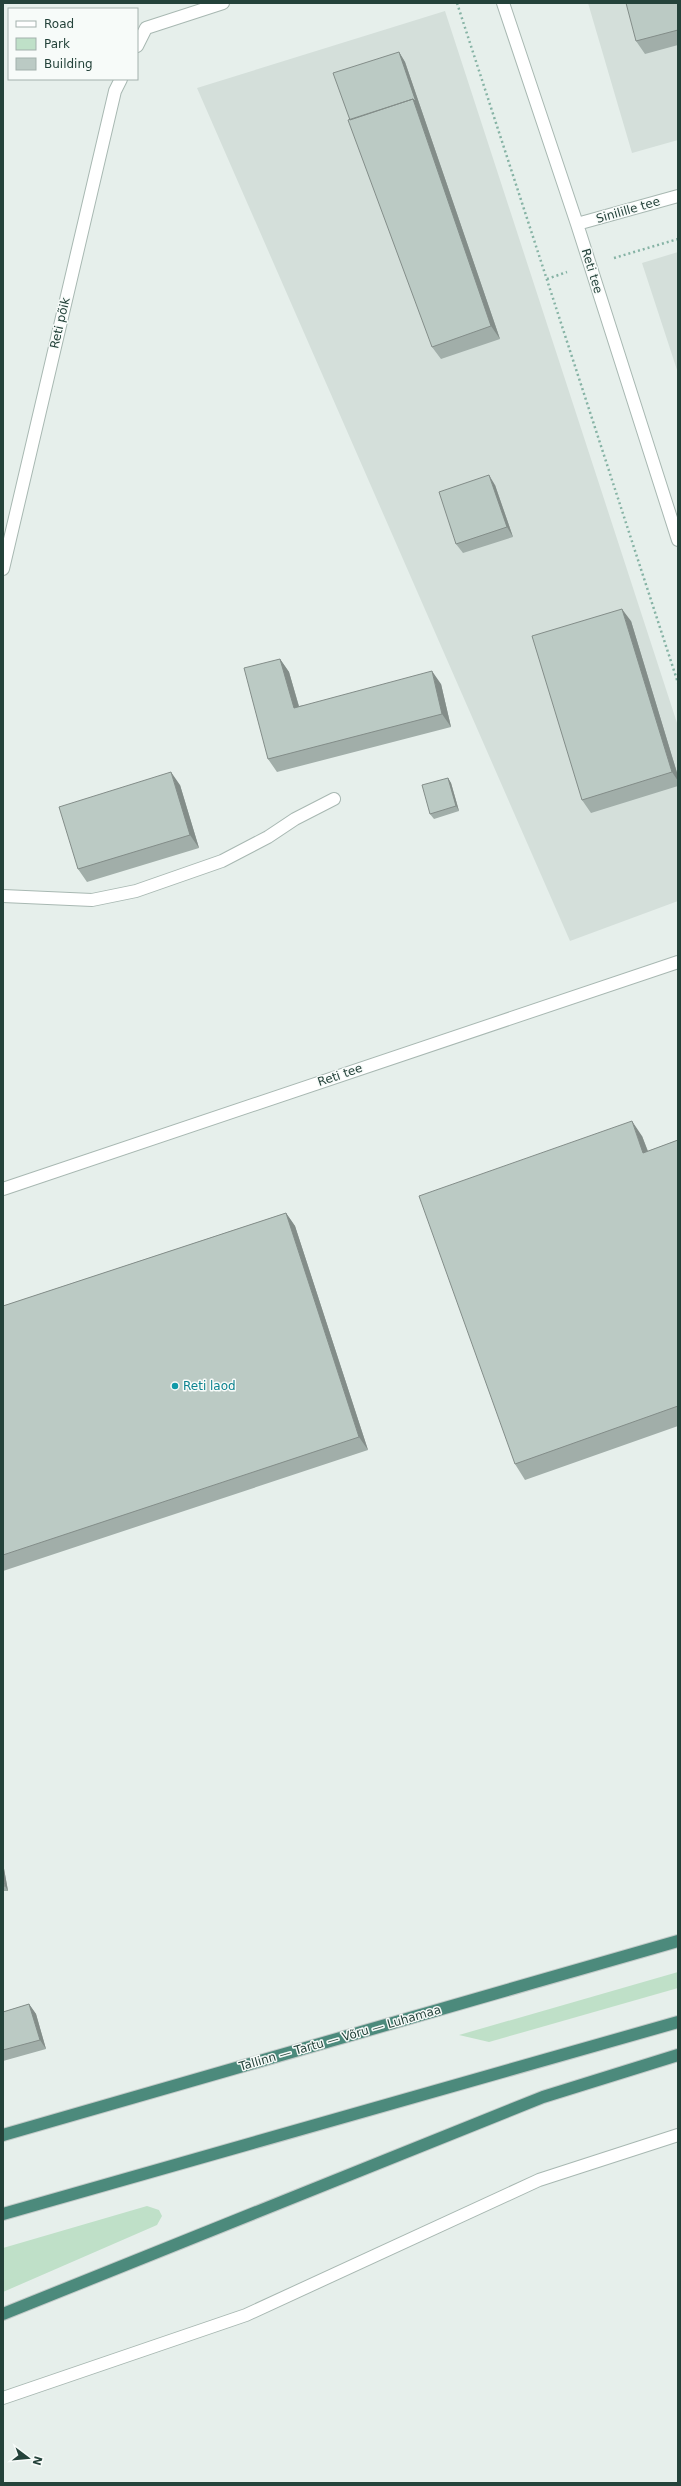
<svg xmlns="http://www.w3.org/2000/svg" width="681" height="2486" viewBox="0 0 681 2486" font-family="'DejaVu Sans',sans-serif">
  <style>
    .built { fill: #d4dfda }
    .green { fill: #bfe0c8 }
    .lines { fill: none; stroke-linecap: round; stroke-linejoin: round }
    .service-casing { stroke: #a8b8b2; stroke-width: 14 }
    .minor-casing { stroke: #a8b8b2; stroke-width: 14 }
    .trunk-casing { stroke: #c2cac8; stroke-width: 14 }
    .path { stroke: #86b3a5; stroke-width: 2.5; stroke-dasharray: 2 3; stroke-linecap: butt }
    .service { stroke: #fff; stroke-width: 12 }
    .minor { stroke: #fff; stroke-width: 12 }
    .trunk { stroke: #4c8a7c; stroke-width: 12 }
    .wall { fill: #a1aea9 }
    .shaded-wall { fill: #838d89 }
    .building { fill: #bbcac4; stroke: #838d89 }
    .culture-dot { fill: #0f9aa8; stroke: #f7fbf9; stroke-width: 1.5 }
    .labels { text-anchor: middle; stroke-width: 3; stroke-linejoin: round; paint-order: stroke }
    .street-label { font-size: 12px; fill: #24423a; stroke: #f7fbf9 }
    .culture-label { font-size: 12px; fill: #0d838f; stroke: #f7fbf9; text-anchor: start }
  </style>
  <rect width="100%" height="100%" fill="#e6efeb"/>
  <path class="built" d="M588 3H678V140L632 153Z
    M445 11 678 726V901L570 941 197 88Z
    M678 252V373L642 263Z"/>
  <path class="green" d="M678 1972V1988L489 2042 459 2035Z
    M147 2206 159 2210 162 2216 157 2225 3 2292V2248Z"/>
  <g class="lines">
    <defs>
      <path id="service" d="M3 896 92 900 136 891 222 861 268 837 295 819 334 799"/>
      <path id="minor" d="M503 3 577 224 678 540
        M137 46 146 28 223 3
        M577 224 678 196
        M3 569 115 91 121 79
        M3 1189 678 962
        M3 2398 246 2315 539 2180 678 2135"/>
      <path id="trunk" d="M3 2135 678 1941
        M3 2214 678 2022
        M3 2314 543 2097 678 2055"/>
    </defs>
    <use href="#service" class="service-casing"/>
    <use href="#minor" class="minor-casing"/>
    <use href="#trunk" class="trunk-casing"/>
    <path class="path" d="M457 3 678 683
      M614 258 678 239
      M547 279 567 272"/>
    <use href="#service" class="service"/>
    <use href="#minor" class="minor"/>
    <use href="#trunk" class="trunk"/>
  </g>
  <path class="wall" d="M678 3V45L645 54 636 41Z
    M399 52 405 62 500 339 441 359 432 347Z
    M495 485 513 537 463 553 456 544Z
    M631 621 678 776V786L591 813 582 800Z
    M280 659 289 672 299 706 441 684 451 727 277 772 268 759Z
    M448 778 451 783 459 811 434 819 430 814Z
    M180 785 199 848 87 882 78 869Z
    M642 1136 648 1151 678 1140V1426L525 1480 515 1464Z
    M286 1213 295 1226 368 1450 3 1571V1306Z
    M3 1863 8 1891H3Z
    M29 2004 36 2014 46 2049 3 2061V2012Z"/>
  <path class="shaded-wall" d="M399 52 405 62 500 339 491 326 413 99Z
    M489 475 495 485 513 537 507 527Z
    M622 609 631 621 678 776V781L672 772Z
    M280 659 289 672 303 721 294 708Z
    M432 671 441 684 451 727 442 714Z
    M171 772 180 785 199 848 190 835Z
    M448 778 451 783 459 811 456 806Z
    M632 1121 642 1136 654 1168 643 1153Z
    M286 1213 295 1226 368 1450 359 1437Z
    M3 1863 8 1891 5 1886 3 1876Z
    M29 2004 36 2014 46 2049 40 2040Z"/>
  <path class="building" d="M626 3H678V30L636 41Z
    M399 52 416 102 413 99 350 120 333 73Z
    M413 99 491 326 432 347 348 120Z
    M489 475 507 527 456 544 439 492Z
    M622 609 672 772 582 800 532 636Z
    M280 659 294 708 432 671 442 714 268 759 244 668Z
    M171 772 190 835 78 869 59 807Z
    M448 778 456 806 430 814 422 785Z
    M632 1121 643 1153 678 1140V1406L515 1464 419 1196Z
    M286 1213 359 1437 3 1555V1306Z
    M3 1876 5 1886H3Z
    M29 2004 40 2040 3 2050V2012Z"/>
  <circle class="culture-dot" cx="175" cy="1386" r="4"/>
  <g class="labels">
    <g class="street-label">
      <text transform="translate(628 210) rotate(-16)" y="4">Sinilille tee</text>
      <text transform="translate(592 271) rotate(73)" y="4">Reti tee</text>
      <text transform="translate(60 323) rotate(-77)" y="4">Reti põik</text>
      <text transform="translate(340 1075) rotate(-19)" y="4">Reti tee</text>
      <text transform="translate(340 2038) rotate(-16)" y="4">Tallinn — Tartu — Võru — Luhamaa</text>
    </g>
    <g class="culture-label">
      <text x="183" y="1390">Reti laod</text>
    </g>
  </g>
  <rect width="681" height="2486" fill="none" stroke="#24423a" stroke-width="8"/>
  <rect x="8" y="8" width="130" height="72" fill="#f7fbf9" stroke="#a3b1ad"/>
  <rect x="16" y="21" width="20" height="6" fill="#ffffff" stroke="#a3b1ad"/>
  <text x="44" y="28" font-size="12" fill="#24423a">Road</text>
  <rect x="16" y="38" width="20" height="12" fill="#bfe0c8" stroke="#a3b1ad"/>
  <text x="44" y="48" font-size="12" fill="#24423a">Park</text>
  <rect x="16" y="58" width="20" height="12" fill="#bbcac4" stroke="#a3b1ad"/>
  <text x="44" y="68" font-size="12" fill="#24423a">Building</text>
  <g transform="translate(28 2458) rotate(106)" stroke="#f7fbf9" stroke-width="3" paint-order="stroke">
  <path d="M0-3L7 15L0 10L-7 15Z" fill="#24423a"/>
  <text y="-6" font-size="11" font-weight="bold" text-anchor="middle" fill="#24423a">N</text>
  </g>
</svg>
